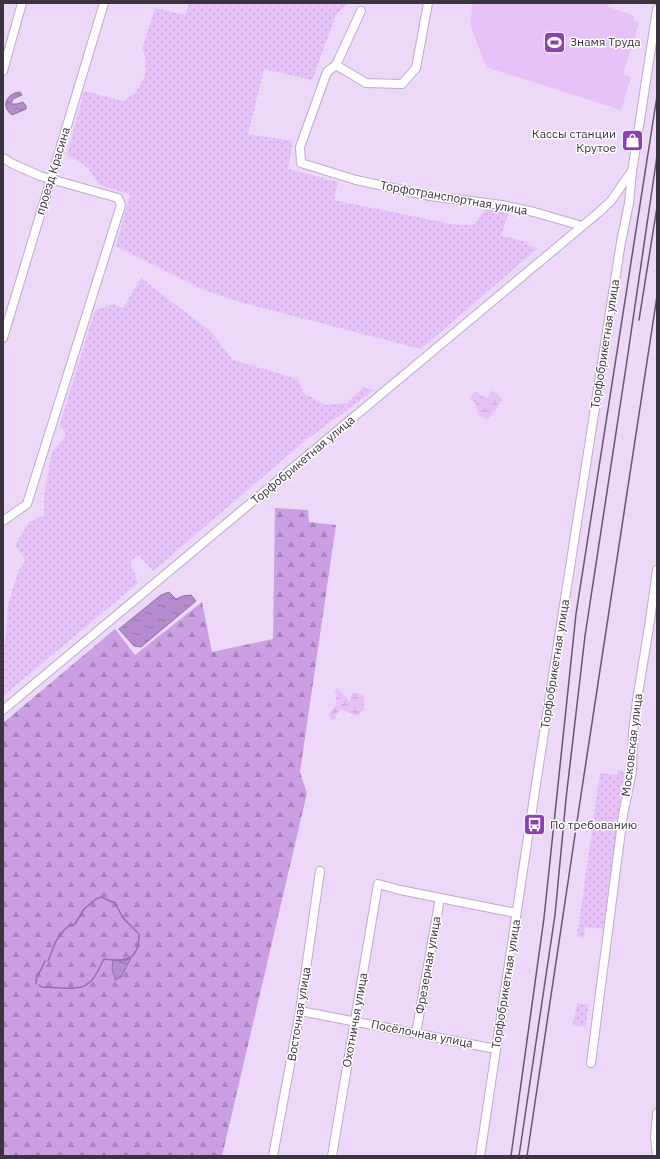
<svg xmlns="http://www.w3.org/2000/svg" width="660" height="1159" viewBox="0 0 660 1159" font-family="'IBM Plex Sans',sans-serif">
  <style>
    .grass { fill: url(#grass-dots) }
    .forest { fill: url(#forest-firs) }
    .wetland { fill: url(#wetland-marsh) }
    .garden { fill: #e6c1fa }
    .water { fill: url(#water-ripples); stroke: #9170a3 }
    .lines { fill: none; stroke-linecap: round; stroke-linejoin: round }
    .stream { stroke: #9170a3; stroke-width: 1.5 }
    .minor-casing { stroke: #bfaaca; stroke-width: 10 }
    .minor { stroke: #fff; stroke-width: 8 }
    .rail { stroke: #635769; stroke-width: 1.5 }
    .labels { text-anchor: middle; stroke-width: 3; stroke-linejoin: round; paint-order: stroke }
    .poi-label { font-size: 12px; fill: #3c3340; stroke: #fff; text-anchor: start }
    .street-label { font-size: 12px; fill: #3c3340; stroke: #fff }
  </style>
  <defs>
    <pattern id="grass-dots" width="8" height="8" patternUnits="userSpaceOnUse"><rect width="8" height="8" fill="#e6c1fa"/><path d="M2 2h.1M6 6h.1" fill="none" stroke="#c6a6d7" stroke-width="1.8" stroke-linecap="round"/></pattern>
    <pattern id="forest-firs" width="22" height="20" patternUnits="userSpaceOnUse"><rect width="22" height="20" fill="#cc9fe5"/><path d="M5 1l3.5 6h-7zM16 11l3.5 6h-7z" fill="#a782bb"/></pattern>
    <pattern id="wetland-marsh" width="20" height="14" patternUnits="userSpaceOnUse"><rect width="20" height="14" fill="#e6c1fa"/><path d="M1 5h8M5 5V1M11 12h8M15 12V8" fill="none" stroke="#c6a6d7"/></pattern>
    <pattern id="water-ripples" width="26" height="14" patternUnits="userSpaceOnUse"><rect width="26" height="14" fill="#b68ace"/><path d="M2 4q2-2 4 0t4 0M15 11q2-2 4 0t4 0" fill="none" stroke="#9571a9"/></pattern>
  </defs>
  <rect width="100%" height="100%" fill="#edd8f9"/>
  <path class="grass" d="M189 3H348L336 15 312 80 264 69 248 134 293 141 288 169 338 182 334 200 456 225H474L486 209 508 213 501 236 528 242 527 245 538 248 421 349 243 303 206 291 116 246 130 194 100 185 94 178 89 169 82 163 67 155 84 91 124 101 136 92 145 76 146 58 142 49 155 8 185 15Z
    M141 278 210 331 233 360 298 379 303 393 325 405 347 403 363 387 374 390 306 440 153 571 138 555 130 562 138 583 3 696V650L6 636 8 605 18 572 25 560 15 545 29 522 44 515V495L52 452 66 435 60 424 95 310 113 304 123 308Z
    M618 770 625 771 603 929 585 927 584 938 577 937 600 773 617 775Z
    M577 1003 589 1005 585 1027 573 1025Z"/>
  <path class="forest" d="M275 508 308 510 309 522 336 525 300 772 307 793 222 1156H3V723L115 629 135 655 202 602 212 652 273 639Z"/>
  <path class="wetland" d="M493 390 503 400 499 403 496 410 487 420 479 415 475 402 469 399 475 391 487 399Z
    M338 688 350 702 352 693 364 694V710L357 716 340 709 334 720 330 719 329 714 335 706 337 694 334 691Z"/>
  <path class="garden" d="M473 3H609L608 7 634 16 633 20 639 23 623 74 631 77 621 110 486 67 470 24Z"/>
  <path class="water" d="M20 92 22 95 13 99 11 104H17L23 102 26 106V109L12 115C0 106 7 93 20 92Z
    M169 592 176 599 183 596 191 595 196 601 141 647 134 646 119 629 161 595Z
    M131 958 121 977 115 980 112 969 113 960 124 961Z"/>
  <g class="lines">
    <path class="stream" d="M36 984V980L45 961
      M39 985 42 987C53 987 78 991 86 985 95 980 99 968 104 959 127 962 139 960 139 934L123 918 115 903 101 897 96 899 84 909 75 924 69 926 64 930 56 941 48 961"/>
    <defs>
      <path id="minor" d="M361 11 336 65 327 72 300 147 301 163 356 180 430 196 502 205 534 212 582 226
        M336 65 366 83 402 84 416 68 428 3
        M3 71 22 3
        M3 158 13 164 40 176 118 198 121 205 27 504 3 521
        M3 338 104 3
        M3 710 598 213 611 201 631 172
        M300 1011 496 1049
        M416 1033 440 898
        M591 1063 623 815 632 771 633 732 637 700 649 627 657 570
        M657 1113 655 1138 657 1155
        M273 1156 300 1011 320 871
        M332 1156 378 884 400 890 516 913
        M480 1156 536 784 621 242 629 203 632 172 657 9"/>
    </defs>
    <use href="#minor" class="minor-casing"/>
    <use href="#minor" class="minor"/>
    <path class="rail" d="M639 320 657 207
      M511 1156 544 918 576 614 657 96
      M519 1156 555 915 566 799 585 636 626 367 657 156
      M527 1156 581 795 657 296"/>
  </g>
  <defs>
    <symbol id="stadium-square" viewBox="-11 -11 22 22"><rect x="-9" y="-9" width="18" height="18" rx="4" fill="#8d40b1" stroke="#fff"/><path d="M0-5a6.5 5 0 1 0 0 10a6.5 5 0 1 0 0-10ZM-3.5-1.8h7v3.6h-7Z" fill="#fff"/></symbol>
    <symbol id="shop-square" viewBox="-11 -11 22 22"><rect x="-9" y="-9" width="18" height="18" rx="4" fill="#8d40b1" stroke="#fff"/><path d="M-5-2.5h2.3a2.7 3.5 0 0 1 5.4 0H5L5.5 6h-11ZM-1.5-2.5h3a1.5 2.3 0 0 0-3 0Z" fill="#fff"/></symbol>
    <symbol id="bus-square" viewBox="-11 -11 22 22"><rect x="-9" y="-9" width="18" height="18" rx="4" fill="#8d40b1" stroke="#fff"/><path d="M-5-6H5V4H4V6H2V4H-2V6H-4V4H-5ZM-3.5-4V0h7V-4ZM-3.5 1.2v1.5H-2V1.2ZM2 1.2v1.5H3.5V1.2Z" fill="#fff"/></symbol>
  </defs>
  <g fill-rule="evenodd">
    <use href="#stadium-square" x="542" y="30" width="25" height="25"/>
    <use href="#shop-square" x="620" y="128" width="25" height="25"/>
    <use href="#bus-square" x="522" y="812" width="25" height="25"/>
  </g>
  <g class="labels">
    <g class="poi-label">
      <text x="570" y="46">Знамя Труда</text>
      <text x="616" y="138" text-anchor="end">Кассы станции<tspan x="616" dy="14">Крутое</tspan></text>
      <text x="550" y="829">По требованию</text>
    </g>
    <g class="street-label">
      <text transform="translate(53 171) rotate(-73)" y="4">проезд Красина</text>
      <text transform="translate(454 198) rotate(10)" y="4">Торфотранспортная улица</text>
      <text transform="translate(605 344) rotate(-81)" y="4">Торфобрикетная улица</text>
      <text transform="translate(303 460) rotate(-40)" y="4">Торфобрикетная улица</text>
      <text transform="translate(555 664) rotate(-81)" y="4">Торфобрикетная улица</text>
      <text transform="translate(632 745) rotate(-83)" y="4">Московская улица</text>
      <text transform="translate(428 965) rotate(-80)" y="4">Фрезерная улица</text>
      <text transform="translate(506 984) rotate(-81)" y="4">Торфобрикетная улица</text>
      <text transform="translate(299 1014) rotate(-81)" y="4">Восточная улица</text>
      <text transform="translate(355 1020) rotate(-80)" y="4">Охотничья улица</text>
      <text transform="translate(422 1034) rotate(11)" y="4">Посёлочная улица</text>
    </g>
  </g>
  <rect width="660" height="1159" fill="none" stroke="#3c3340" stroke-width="8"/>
</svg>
